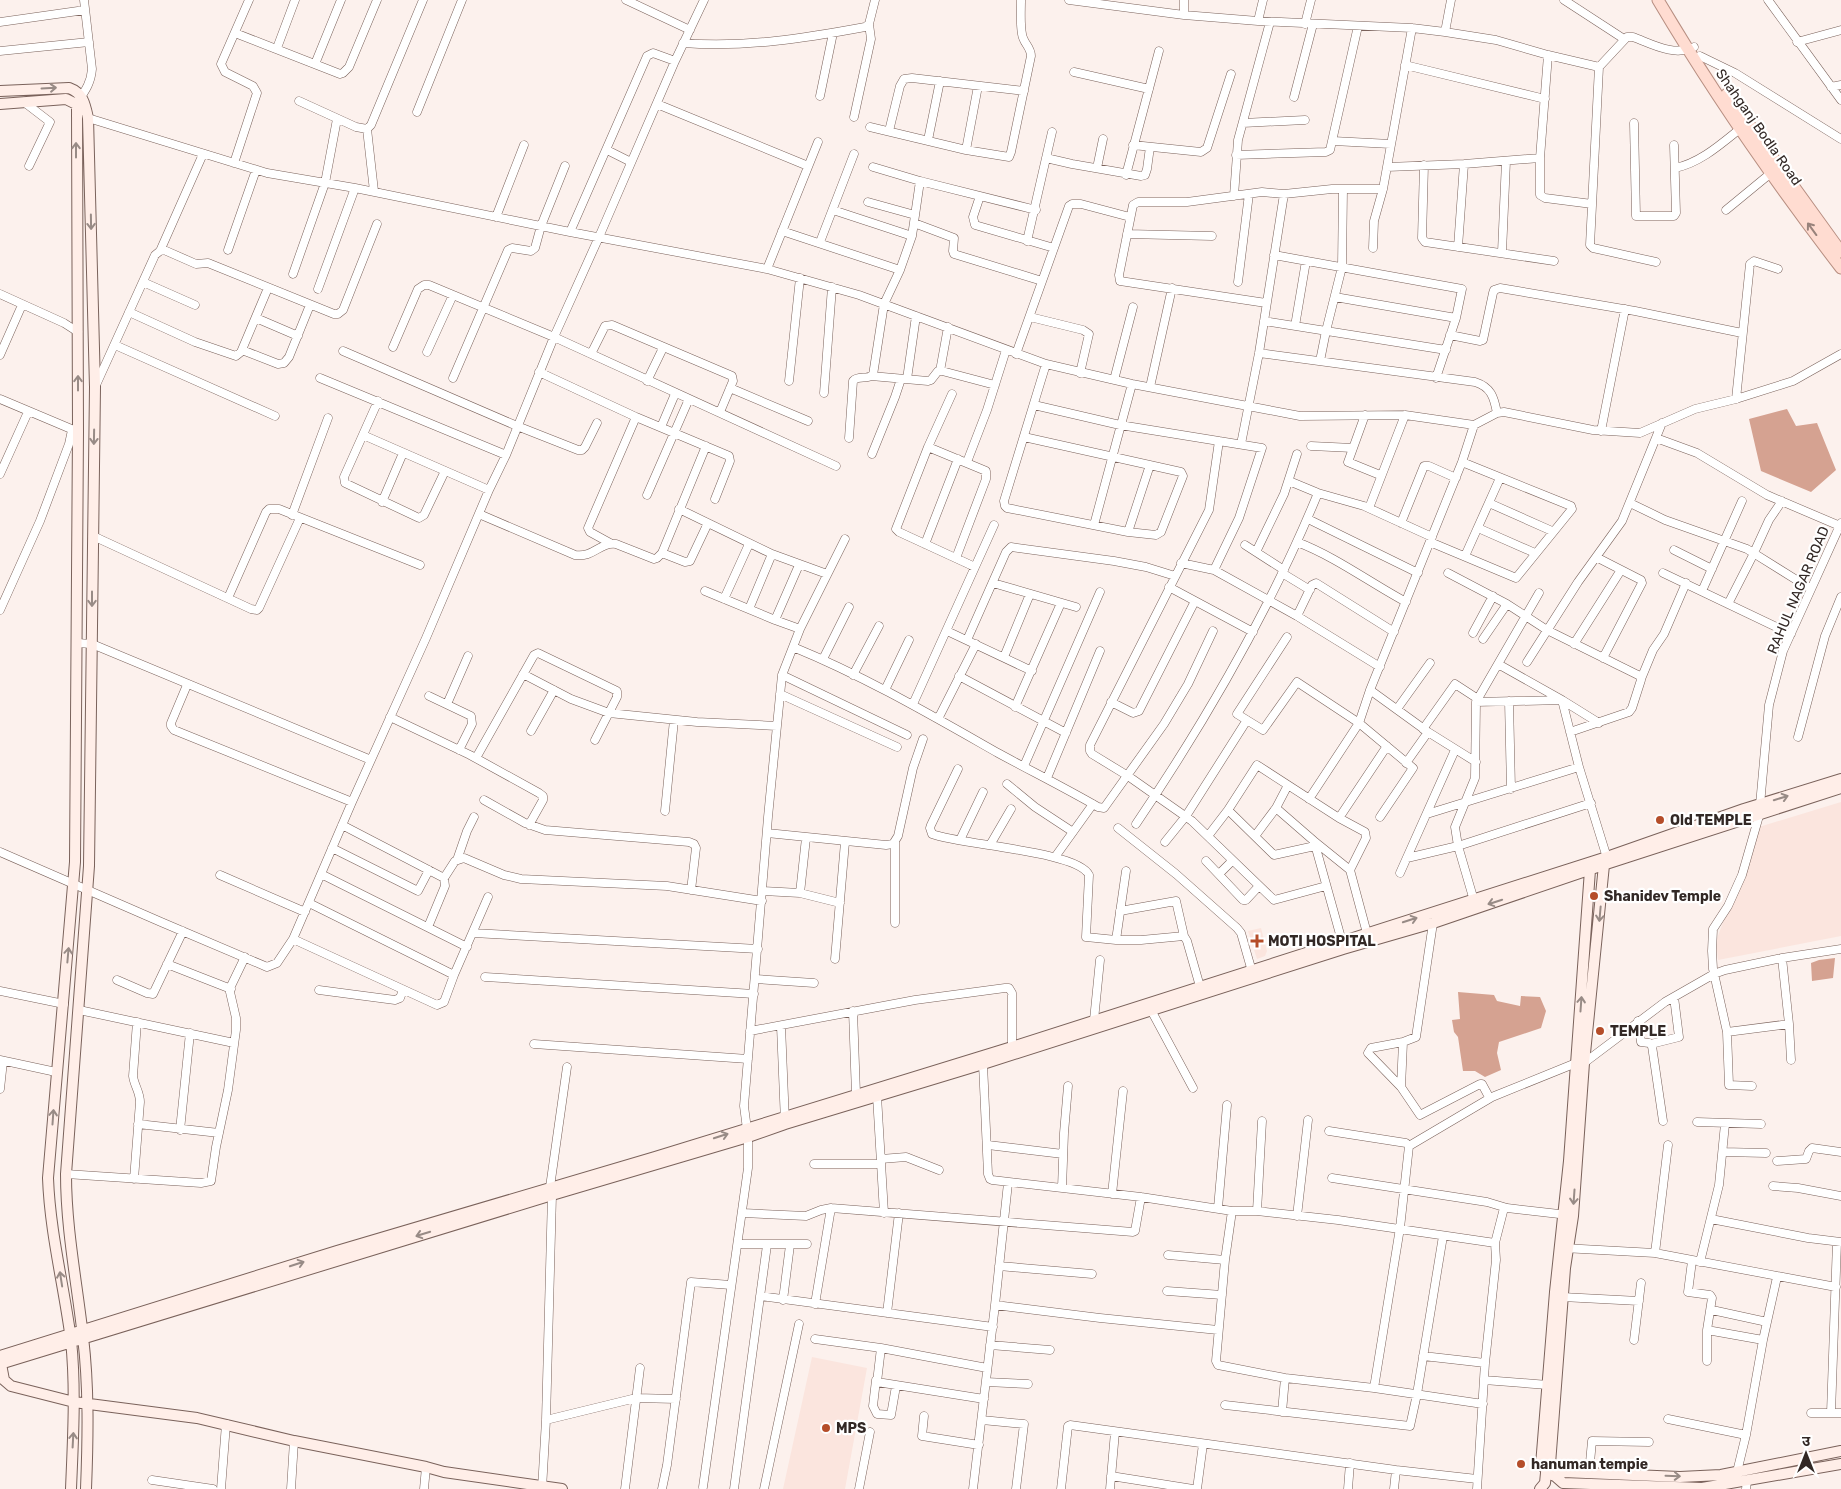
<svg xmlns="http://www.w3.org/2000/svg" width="1841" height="1489" viewBox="0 0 1841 1489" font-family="Rubik,'Noto Sans Devanagari',sans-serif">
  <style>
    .built { fill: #fbe5de }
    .water { fill: #d5a291 }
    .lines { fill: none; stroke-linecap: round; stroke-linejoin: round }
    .street-casing { stroke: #7a625b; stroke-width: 9 }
    .secondary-casing { stroke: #7a625b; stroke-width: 12 }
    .primary-casing { stroke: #b78e81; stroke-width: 13 }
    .street { stroke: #fff; stroke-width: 8 }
    .secondary { stroke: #ffeee8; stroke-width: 10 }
    .primary { stroke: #ffdcd1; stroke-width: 11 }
    .oneway { stroke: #988b86 }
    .oneway2 { stroke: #98827b }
    .poi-dot { fill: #b54d29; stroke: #fff; stroke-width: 2 }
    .labels { text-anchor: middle; stroke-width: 4.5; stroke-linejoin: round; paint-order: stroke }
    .street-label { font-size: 14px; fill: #322825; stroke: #fff }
    .poi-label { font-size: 14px; font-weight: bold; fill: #322825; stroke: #fff; text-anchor: start }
  </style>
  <rect width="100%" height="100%" fill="#fcf1ed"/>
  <path class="built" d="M1841 802V936L1718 960 1716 941 1759 827Z
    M1261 928 1267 951 1265 956 1257 959 1248 931Z
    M812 1357 867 1368 845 1489H783Z"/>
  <path class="water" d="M1787 409 1796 426 1817 423 1836 470 1811 492 1761 471 1749 419Z
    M1835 958 1833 978 1812 981 1811 963 1819 960Z
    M1458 992 1494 995 1497 1001 1520 1006 1521 996 1540 997 1546 1011 1541 1028 1499 1042 1497 1053 1501 1070 1485 1077 1475 1071H1463L1458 1037 1454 1032 1452 1020 1460 1019Z"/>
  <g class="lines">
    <defs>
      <path id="street" d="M626 0 690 30
        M1069 0 1184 15 1258 21 1412 28 1445 32 1496 40 1548 55 1599 67 1627 37H1633C1652 44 1674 57 1694 47
        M1564 0 1624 39
        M1768 0 1841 100
        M1184 15V0
        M1258 21 1263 0
        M0 22 85 10
        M1305 24 1311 0
        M1445 32 1451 0
        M235 33 340 74 343 73 349 67 377 0
        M1797 42 1841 30
        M683 43C744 48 806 38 865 27L869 24
        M277 48 295 0
        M0 51 89 42
        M1548 55 1540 158V195L1545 198 1592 204
        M1700 56 1735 73 1841 139
        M315 64 341 0
        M1405 65 1545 99
        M1599 67 1590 245 1593 248 1656 262
        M1074 72 1149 89
        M1831 87 1841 85
        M820 96 833 33
        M1294 97 1313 24
        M78 101C86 90 91 82 92 69L84 0
        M299 101 356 127 367 129
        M24 102 50 122 29 166
        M657 104 808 166
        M417 112 462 0
        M854 117 871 39 869 24 875 0
        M88 118 267 173 355 188 570 232 767 269 859 295 1046 364 1132 384 1300 416 1405 415 1474 425 1497 413 1504 412 1593 430 1640 433 1695 409 1736 399 1793 381 1841 354
        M1243 123 1305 120
        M1634 123 1636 216H1674L1676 213 1674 145
        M870 127 966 150 1009 157 1011 152 1031 56C1031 47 1023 43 1022 34 1020 23 1021 11 1021 0
        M889 131 900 86 904 79 912 78 1024 91
        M928 140 940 81
        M1333 141 1391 144
        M1133 145 1201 152 1207 148 1231 74
        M607 150 631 162
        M966 150 978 86
        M1236 155 1326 152 1330 150 1358 26
        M1046 158 1072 164 1141 176 1145 175 1147 169 1150 147
        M234 163 257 93 253 86 225 72 221 64 249 0
        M1424 165 1422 238 1425 242 1554 261
        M873 167 920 181 1036 210
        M1387 167 1464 164 1540 158
        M1097 168 1103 139
        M1675 168C1700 163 1721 144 1741 128
        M1126 175 1159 51
        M374 191 367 129 371 125 423 0
        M980 196 973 217 975 225 1054 248
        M1234 196 1238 140 1270 22
        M868 202 915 215
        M833 210 912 236
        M1726 210 1771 173
        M496 217 524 145
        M914 223 954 238 953 251 954 254 1042 281
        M782 231 900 270
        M570 232 647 56 653 53 675 61
        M1127 234 1212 236
        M1027 241 1052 132
        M820 242 854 154
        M1458 247 1464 164
        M1373 248 1374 221 1383 189 1412 28
        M228 250 256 170
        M160 251 164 250 196 264 208 263 334 314H338L343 310 377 224
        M1502 252 1506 161
        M1274 255 1462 289 1456 318 1436 378
        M767 269 818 142
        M293 274 325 183 337 119
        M143 282 195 305
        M1238 282 1249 194
        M318 289 355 188
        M0 294 64 323 78 332
        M1335 297 1456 318
        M1266 303 1120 281 1119 275 1133 205 1138 202H1187L1262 192 1284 194 1332 189H1383
        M129 312 195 342 236 356 241 352 268 288
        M1030 317 1083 330 1089 334 1080 373
        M256 318 298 336
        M1264 321 1446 350
        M1295 326 1306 261
        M1450 335 1480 341 1483 340 1493 293 1494 290 1500 288 1635 311 1742 333
        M115 345 275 416
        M393 347 418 289 424 285H429L554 337 836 466
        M242 350 278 364 284 363 289 357 310 305
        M343 351 517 426 578 450H582L585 447 597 423
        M427 352 453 295
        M1259 353 1475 382C1491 387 1494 397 1497 413
        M591 354 605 326 612 325 732 376 733 381 720 412
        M1016 354 1069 206 1072 204H1081L1130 217
        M0 355 22 305
        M1320 361 1326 331 1342 267 1343 189
        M940 371 948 327
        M539 372 636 417 729 456 730 461 715 499
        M871 376 928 381 931 380 938 371H942L995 385
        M320 378 506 455
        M453 378 508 250 512 248 531 251 535 248 541 226 565 166
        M907 379 916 316
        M1114 380 1133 307
        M647 381 663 348
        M789 381 800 278
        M96 385 155 255 160 251 203 154
        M1150 387 1172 288
        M730 388 808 421
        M824 393 832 287
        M952 394 928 447 896 529 899 532 975 567
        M0 399 76 431
        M1736 399 1750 264 1754 261 1778 269
        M378 401 344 477 345 483 419 518 424 515 445 471
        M1034 405 1120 425 1262 448 1239 518 1214 570
        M1365 415 1348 462 1380 475
        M661 427 675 394
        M1601 431 1625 309
        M363 435 489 490
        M1024 437 1181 472 1183 476 1161 532 1156 535 1128 532 1007 508 1005 506 1004 501 1046 364
        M849 438 853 381C858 375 867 380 873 375L884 304 900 270 912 236 920 181
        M1656 438 1697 453 1767 495 1840 526
        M1219 441 1209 510 1090 745V751L1092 754 1128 776 1192 821 1274 900 1326 886
        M1241 444 1259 353 1284 194
        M1311 446 1353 448
        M928 447 986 471V479L956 558
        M872 454 895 397 901 379
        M967 462 987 410 1006 350
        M0 474 28 412
        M1289 481 1318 493 1364 506 1432 537
        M647 495 689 399
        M382 502 403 453
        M1489 503 1552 531
        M1630 503 1665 520 1747 549 1811 589
        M1369 508 1405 415
        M679 509 772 554 827 574
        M479 514 575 555C594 558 599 542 616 544L654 559 657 558 662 553 706 446
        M292 515 328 418
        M1308 519 1418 573
        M1401 523 1424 466H1429L1456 478
        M1094 525 1132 384
        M1478 528 1535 553
        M1128 532 1150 465
        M93 536 251 609 257 610 259 608 300 518
        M1297 542C1336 557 1369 582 1406 602
        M1430 542 1516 578 1572 509 1571 506 1462 462
        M610 543 590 532 588 528 636 417
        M925 544 958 459
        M1245 545 1284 570
        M1674 550 1712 569
        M1256 552 1284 494 1297 454
        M662 553 685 562 690 561 708 523
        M1465 556 1500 478
        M1596 557 1641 580 1642 583 1603 658
        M1181 563 1214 570 1297 616 1380 667
        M1282 573 1310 590
        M1448 573 1507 604 1547 630 1640 676 1641 680 1632 708 1629 712 1570 732
        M1663 573 1791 634
        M993 583 1076 607
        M1169 587 1253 632
        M705 591 775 620 800 629
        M1702 591 1742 501
        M228 598 266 512 269 509H279L420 565
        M724 599 749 544
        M1728 604 1752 557 1769 520 1782 501
        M749 609 772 554
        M0 610 40 521 69 444 72 430
        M1297 616 1312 585 1316 583 1394 632
        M775 620 799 565
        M947 631 1032 671
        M1473 633 1493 596
        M1287 637 1237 714 1263 730 1297 682 1359 723 1413 768 1380 817
        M1483 639 1507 604
        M967 640 1006 552 1011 547 1114 561 1146 567 1175 576
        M77 643 92 644 371 760
        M1574 644 1621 570
        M793 647C864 676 931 715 998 753 1031 771 1065 788 1098 807L1104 808 1164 724 1188 684 1213 631
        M1004 657 1030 594
        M823 659 849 607
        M1527 662 1578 582 1622 521 1662 423
        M1498 664 1562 700 1599 723
        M523 674 571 699 609 713 697 722 777 726
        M782 675 907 735
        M853 675 879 626
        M959 676 1066 733
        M1641 679 1653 650 1664 634 1686 583
        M187 685 171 723V726L174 730 352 802
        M885 690 909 640
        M1370 690 1428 732 1476 762
        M780 694 897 747
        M429 696 471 716 472 724 459 750
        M1509 701 1511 789
        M1111 702 1133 713 1139 711 1195 601
        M1476 702 1562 700 1579 767 1608 861
        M447 704 468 656
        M913 704 994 525
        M1015 707 1061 603
        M1397 709 1430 663
        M390 717 470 755 539 793 543 796V800L529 825
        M938 719 976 644
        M1423 729 1455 684 1478 699
        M531 731 554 690
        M1798 737 1825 636 1841 597
        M476 758 534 655 538 653 617 691V697L595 740
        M1406 763 1428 732
        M1024 766 1100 592
        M958 769 931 825 930 828 932 834C960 845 1078 851 1089 875L1086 937 1116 940H1141L1184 936 1187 941 1201 990
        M1047 778 1100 651
        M1007 784 1035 807 1073 832
        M1309 799 1359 723 1370 690 1462 462 1474 425
        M484 800 525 823 545 830 689 842 694 844 696 848 691 890
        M1276 808 1314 841 1343 945
        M1228 810 1274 855 1315 846
        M665 811 674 720
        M1427 814 1579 767
        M1339 818 1387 746
        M1136 824C1207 719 1270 610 1318 493
        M342 825 444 878 445 886 428 927
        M1118 828 1176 874 1237 928 1241 933 1253 975
        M767 833 886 845 893 844 898 836 913 768 923 739
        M1208 836 1228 810 1257 765 1339 818 1365 832 1366 838 1350 870
        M1255 836 1276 808 1288 785
        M960 840 983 792
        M1314 841 1350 870 1368 937
        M1165 842 1186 816 1247 720
        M990 845 1011 809
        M332 848 418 891 429 870
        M0 852 161 922 267 967 277 963 293 939 352 802 426 638 489 490 506 455 554 337 599 237 675 61 704 0
        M1055 857 1093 804
        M1407 858 1458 846 1591 803
        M457 860 467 831 474 817
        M1206 861 1243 900H1246L1259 886
        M1400 873 1455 750
        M321 874 467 947
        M1219 874 1232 861
        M220 875 305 912
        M444 878 455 861 464 858 504 875 521 879 667 886 762 901
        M763 891 800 893 840 903
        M800 893 806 838
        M309 903 454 975
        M1475 904 1458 846 1455 827 1475 778 1476 702 1539 593
        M1120 911 1176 901 1184 936
        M895 923V842
        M1433 923 1416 1037 1403 1042 1401 1087 1420 1115 1480 1084H1482L1489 1097H1492L1576 1063H1584L1665 1002 1714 974 1725 970 1782 958 1789 1024 1791 1060
        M473 933 758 949
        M293 939 437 1005 444 1002 454 975 488 897
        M1116 940 1126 871
        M1782 958 1841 949
        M835 959 845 842
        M167 964 231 989
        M485 977 754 994
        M755 979 814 983
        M117 980 147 993 153 994 183 931
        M319 990 395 1000 400 998 403 990
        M0 991 64 1004
        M79 1010 234 1043
        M1151 1010 1193 1088
        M853 1011 856 1094
        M1094 1020 1100 960
        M1638 1021 1641 1042 1649 1043 1652 1046 1663 1121
        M781 1026 785 1122
        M750 1031 915 1000 1005 988H1009L1012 993V1047
        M1727 1032 1713 969 1712 951 1713 929 1728 906 1742 875 1759 816 1769 705 1783 651 1841 523
        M534 1044 748 1059
        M1651 1044 1679 1037 1674 997
        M0 1060 56 1072
        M983 1064 988 1174 990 1179 992 1180 1141 1197 1232 1211H1257L1338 1220 1495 1243 1504 1208
        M1752 1086 1729 1085 1727 1032 1789 1024
        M1401 1087 1368 1053 1371 1048 1403 1042
        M0 1089 3 1061
        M877 1096 884 1213
        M1697 1122 1761 1124
        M138 1124 219 1133
        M180 1130 190 1033
        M1329 1131 1406 1143 1409 1146
        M988 1145 1063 1154
        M1409 1146 1492 1097
        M1723 1152 1766 1153
        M881 1159 906 1157 939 1170
        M1777 1161 1806 1159 1809 1151 1812 1148 1841 1152
        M814 1164H880
        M66 1174 201 1183 211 1181 216 1147 228 1090 236 1030V1018L230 992 231 986 245 957
        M1332 1178 1487 1202 1507 1208 1568 1215
        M134 1179 140 1102C140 1092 134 1085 133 1076L137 1022
        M1773 1186 1798 1188 1841 1196
        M1062 1188 1064 1133 1068 1086
        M1112 1194 1123 1091
        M1218 1208 1227 1105
        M1232 1211 1225 1260 1216 1361 1218 1365 1285 1378 1374 1388 1483 1404
        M1257 1211 1262 1121
        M743 1213 806 1216 821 1210 831 1208 1133 1232 1135 1231 1141 1197
        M1297 1216 1308 1120
        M1711 1219 1808 1238 1841 1242
        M738 1244H807
        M1563 1248 1655 1253 1836 1287
        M1655 1253 1668 1145
        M1168 1255 1225 1260
        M1692 1261 1688 1292 1710 1295 1712 1298 1707 1330V1361
        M1700 1262 1719 1185 1725 1124
        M999 1266 1092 1274
        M1167 1291 1222 1295
        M760 1296 993 1327
        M1562 1297 1639 1301
        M783 1300 790 1245
        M815 1304 831 1208
        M995 1305 1100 1318 1218 1330
        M1712 1310 1767 1322
        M887 1313 899 1213
        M1707 1330 1763 1340
        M815 1339 881 1348 987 1368
        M1634 1340 1641 1283
        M990 1345 1050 1350
        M881 1348 877 1382 984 1399
        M1423 1356 1485 1363
        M876 1380 873 1406 877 1414 891 1415 896 1386
        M1484 1380 1548 1385
        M986 1382 1028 1384
        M1374 1388 1400 1228 1409 1146
        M1225 1405 1410 1426 1417 1394 1443 1236
        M1282 1412 1285 1378
        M1811 1413H1841
        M1831 1413 1837 1242
        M924 1416 922 1436 979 1445
        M1668 1419 1746 1435
        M546 1420 636 1398 676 1399
        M982 1420 1024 1424 1016 1489
        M1589 1473 1592 1441 1649 1442
        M1111 1476 1193 1489
        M1736 1476 1746 1435 1763 1340 1777 1277
        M152 1480 213 1489
        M703 1487 748 1168V1137L744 1106 768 817 782 675 800 629 845 539
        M221 1489 226 1424
        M291 1489 294 1441
        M424 1489 426 1467
        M542 1489 546 1420 552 1195 550 1187 567 1067
        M625 1489 640 1368
        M662 1489 667 1465 691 1282 731 1285
        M734 1489 767 1245
        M764 1489 799 1324
        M859 1489 870 1432
        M973 1489 995 1305 1008 1183
        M1061 1489 1068 1426 1070 1425 1396 1470 1477 1479
        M1110 1489 1115 1432
        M1197 1489 1203 1444
        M1348 1489 1350 1463
        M1394 1489 1396 1470
        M1477 1489 1485 1363 1496 1260 1495 1243
        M1746 1489 1747 1481"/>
      <path id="secondary" d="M0 91 69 88C83 93 85 104 88 118L95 387 89 866 66 1174C66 1229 77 1283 83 1337 89 1387 88 1438 86 1489
        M0 104 66 99 76 104 77 107 78 431 75 862 48 1178C50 1233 64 1286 71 1340 76 1390 73 1439 71 1489
        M1590 870 1569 1161 1555 1292 1541 1465 1546 1469V1473L1555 1476 1563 1483 1702 1488 1841 1464
        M0 1356 337 1251 655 1157 1012 1047 1607 857 1744 809 1841 779
        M0 1364 552 1195 748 1137 785 1124 983 1064 1343 949 1433 923 1609 863 1841 788
        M1 1364 4 1380 11 1386 74 1402 197 1418 294 1441 426 1467 444 1472 562 1489
        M1546 1469 1550 1464 1565 1268 1573 1216 1584 1063 1604 865
        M1555 1476 1563 1472 1680 1477 1721 1475 1841 1451
        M1540 1489 1545 1483 1546 1473"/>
      <path id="primary" d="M1658 0C1713 93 1775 182 1841 268
        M1727 94 1841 252"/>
    </defs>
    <use href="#street" class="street-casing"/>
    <use href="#secondary" class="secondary-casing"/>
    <use href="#primary" class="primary-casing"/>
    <use href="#street" class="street"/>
    <use href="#secondary" class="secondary"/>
    <use href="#primary" class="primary"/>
  </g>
  <defs><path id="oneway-shaft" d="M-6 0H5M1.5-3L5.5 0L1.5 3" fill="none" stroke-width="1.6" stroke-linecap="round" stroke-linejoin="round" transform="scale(1.25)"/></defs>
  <g class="oneway">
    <use href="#oneway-shaft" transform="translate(49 88) rotate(-3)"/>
    <use href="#oneway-shaft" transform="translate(76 150) rotate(-90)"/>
    <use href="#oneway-shaft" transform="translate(91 222) rotate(89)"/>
    <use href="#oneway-shaft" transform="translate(78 383) rotate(-90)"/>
    <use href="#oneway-shaft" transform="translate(94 437) rotate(91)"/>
    <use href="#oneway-shaft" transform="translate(92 599) rotate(90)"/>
    <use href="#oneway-shaft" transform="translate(1781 798) rotate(-17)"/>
    <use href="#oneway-shaft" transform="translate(1495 902) rotate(162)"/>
    <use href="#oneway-shaft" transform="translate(1600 914) rotate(95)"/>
    <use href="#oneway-shaft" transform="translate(1410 920) rotate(-18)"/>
    <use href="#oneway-shaft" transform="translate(68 955) rotate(-85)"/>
    <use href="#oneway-shaft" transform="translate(1581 1004) rotate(-86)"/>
    <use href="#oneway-shaft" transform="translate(53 1117) rotate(-86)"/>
    <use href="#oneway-shaft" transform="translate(721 1136) rotate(-18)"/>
    <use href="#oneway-shaft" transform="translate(1574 1197) rotate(94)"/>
    <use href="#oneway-shaft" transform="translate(423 1234) rotate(163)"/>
    <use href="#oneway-shaft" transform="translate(297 1264) rotate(-18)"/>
    <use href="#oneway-shaft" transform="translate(61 1279) rotate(-99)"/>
    <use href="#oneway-shaft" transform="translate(73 1440) rotate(-87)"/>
    <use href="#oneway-shaft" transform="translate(1673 1476) rotate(2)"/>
  </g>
  <use class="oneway2" href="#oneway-shaft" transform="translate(1812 229) rotate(-126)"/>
  <g class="poi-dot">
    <circle cx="1660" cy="820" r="5"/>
    <circle cx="1594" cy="896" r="5"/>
    <path d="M1254.5 933.5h5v5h5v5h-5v5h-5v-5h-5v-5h5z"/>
    <circle cx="1600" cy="1031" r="5"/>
    <circle cx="826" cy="1428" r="5"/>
    <circle cx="1521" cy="1464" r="5"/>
  </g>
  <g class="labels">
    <g class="street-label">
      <text transform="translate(1759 127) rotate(55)" y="5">Shahganj Bodla Road</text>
      <text transform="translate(1798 590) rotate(-67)" y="5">RAHUL NAGAR ROAD</text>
    </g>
    <g class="poi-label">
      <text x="1670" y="825">Old TEMPLE</text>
      <text x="1604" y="901">Shanidev Temple</text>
      <text x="1268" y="946">MOTI HOSPITAL</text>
      <text x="1610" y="1036">TEMPLE</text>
      <text x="836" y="1433">MPS</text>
      <text x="1531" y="1469">hanuman tempie</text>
    </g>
  </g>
  <g transform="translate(1806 1454)" stroke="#ffffff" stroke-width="4" paint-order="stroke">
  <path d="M0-4L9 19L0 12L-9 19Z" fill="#322825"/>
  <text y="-8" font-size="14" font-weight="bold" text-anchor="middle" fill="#322825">उ</text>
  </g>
</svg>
